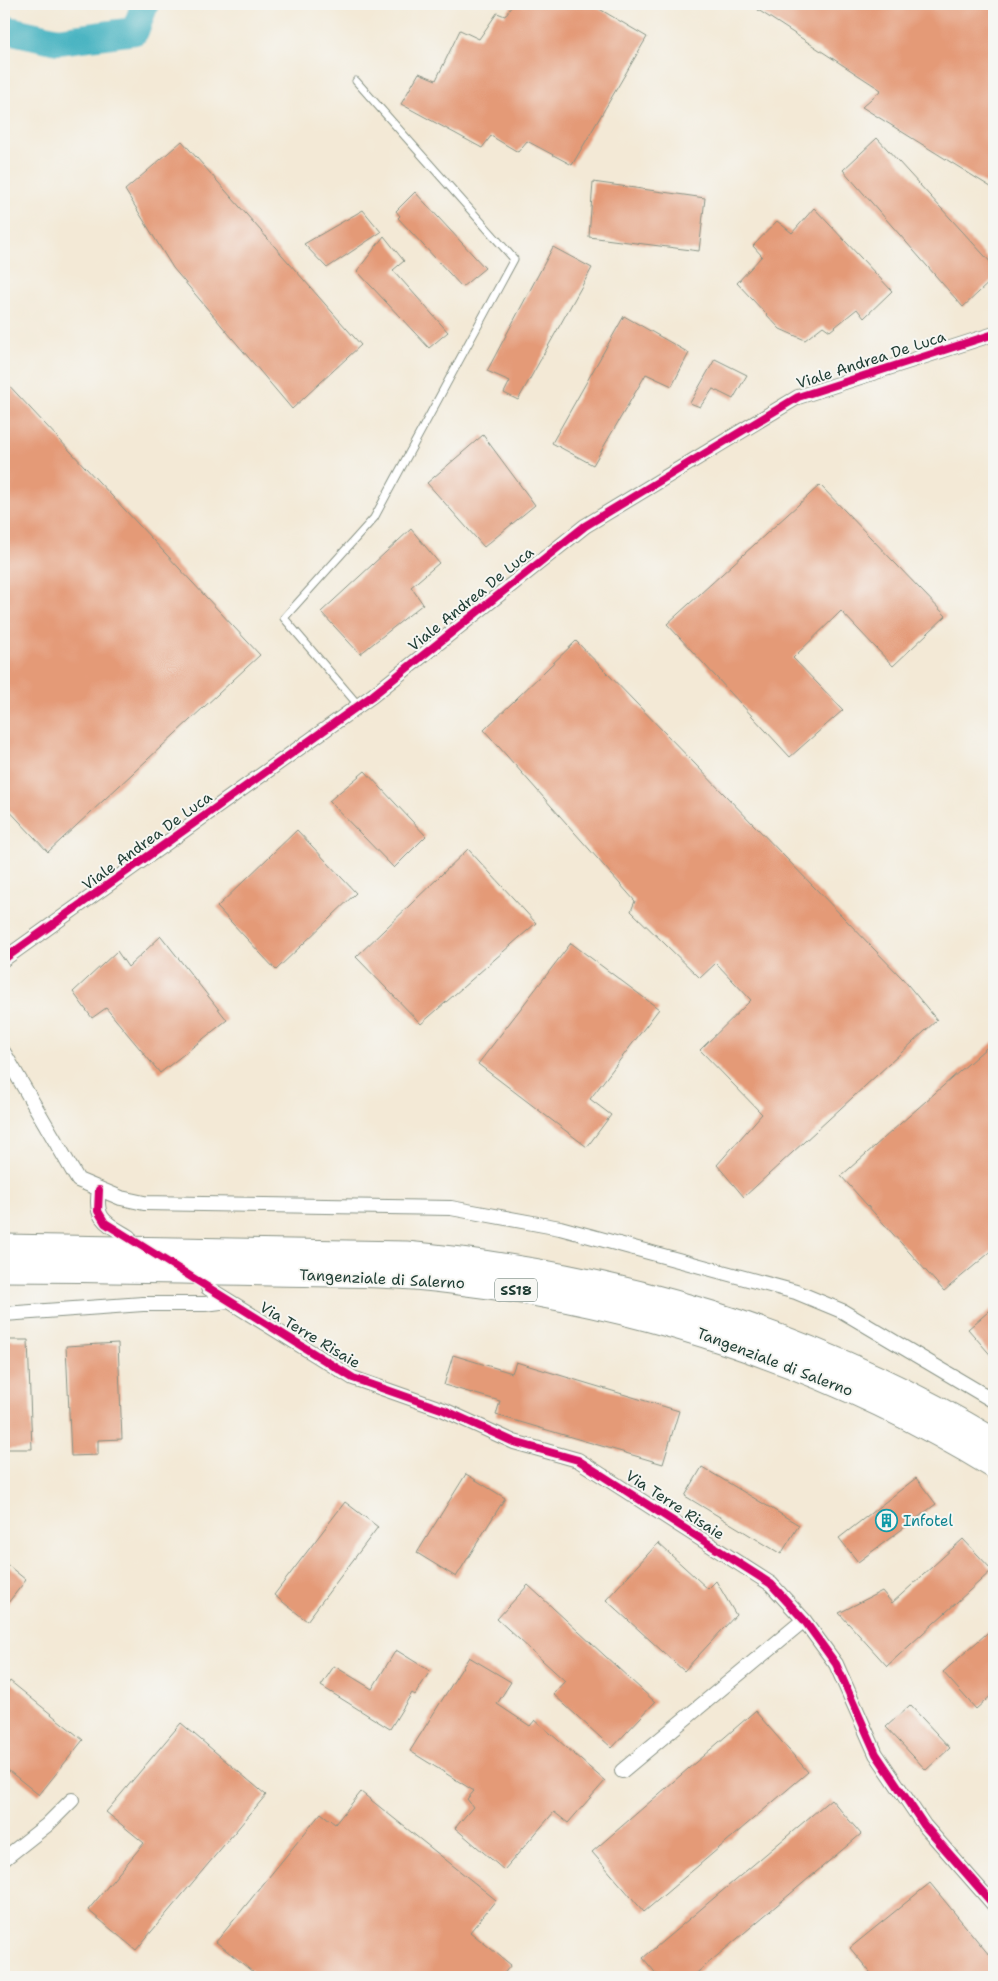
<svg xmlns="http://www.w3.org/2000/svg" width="998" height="1981" viewBox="0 0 998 1981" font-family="'Shantell Sans',sans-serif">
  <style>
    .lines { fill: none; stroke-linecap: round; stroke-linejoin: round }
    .river { stroke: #46b3c1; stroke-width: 28 }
    .building { fill: #e49a77 }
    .lane-casing { stroke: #899385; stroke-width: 9 }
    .street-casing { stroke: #899385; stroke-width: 16 }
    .highway-casing { stroke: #899385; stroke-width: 27 }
    .lane { stroke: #fff; stroke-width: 7 }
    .street { stroke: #fff; stroke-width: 14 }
    .highway { stroke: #fff; stroke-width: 25 }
    .cycleway-casing { stroke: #f6f6f2; stroke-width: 11 }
    .cycleway { stroke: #d6006c; stroke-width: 8 }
    .labels { text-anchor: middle; stroke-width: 4; stroke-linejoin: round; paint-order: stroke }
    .shield { fill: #f6f6f2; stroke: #60746d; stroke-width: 1 }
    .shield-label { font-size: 14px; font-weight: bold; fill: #1f3d34 }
    .street-label { font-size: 15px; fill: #1f3d34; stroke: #f6f6f2 }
    .culture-label { font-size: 15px; fill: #0d838f; stroke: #f6f6f2; text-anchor: start }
  </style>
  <rect width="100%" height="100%" fill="#f6f6f2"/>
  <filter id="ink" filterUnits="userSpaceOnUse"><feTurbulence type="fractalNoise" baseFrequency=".02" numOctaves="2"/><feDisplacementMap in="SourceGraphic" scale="10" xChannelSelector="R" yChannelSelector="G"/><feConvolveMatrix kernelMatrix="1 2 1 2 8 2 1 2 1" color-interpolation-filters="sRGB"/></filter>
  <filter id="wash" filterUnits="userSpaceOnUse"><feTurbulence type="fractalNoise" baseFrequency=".0096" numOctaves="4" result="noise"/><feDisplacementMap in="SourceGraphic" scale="20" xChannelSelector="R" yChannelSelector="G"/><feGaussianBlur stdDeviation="1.12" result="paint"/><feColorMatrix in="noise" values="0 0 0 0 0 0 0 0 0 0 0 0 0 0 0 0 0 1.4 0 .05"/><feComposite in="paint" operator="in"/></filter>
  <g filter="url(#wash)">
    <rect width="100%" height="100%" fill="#f3e9d6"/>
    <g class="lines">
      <path class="river" d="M4 29 58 41 135 31 145 4"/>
    </g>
    <g id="blocks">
      <path class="building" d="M513 4H591L647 37 572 165 527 141 518 152 491 136 482 148 401 104 419 73 436 80 460 30 479 39 497 13 505 16Z
        M749 4H990L994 7V189L862 107 881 90Z
        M877 138 994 266V278L963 307 843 170Z
        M182 141 361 345 292 409 173 268 125 190Z
        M593 182 705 198 699 251 589 237Z
        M415 192 485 268 462 287 398 218 400 216 396 211Z
        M814 208 892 291 864 318 857 309 830 331 823 326 805 340 780 329 737 283 762 256 753 246 777 221 792 233Z
        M363 210 381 232 327 268 304 244Z
        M384 236 404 261 393 270 448 332 429 348 357 271Z
        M553 247 592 268 518 400 504 393 510 381 487 371Z
        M624 316 689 353 672 386 646 374 593 465 552 443Z
        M715 359 747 375 733 399 713 389 700 407 690 403Z
        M4 380 260 655 48 852 4 805Z
        M483 435 535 505 484 547 427 483Z
        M820 485 946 616 893 666 841 611 793 658 843 710 790 757 667 624Z
        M411 529 439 563 411 587 423 604 360 654 321 612Z
        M576 641 903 979 937 1020 744 1197 717 1165 762 1114 700 1050 751 1000 716 963 700 978 631 911 635 901 484 730Z
        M365 771 426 836 394 868 329 801Z
        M297 830 356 893 276 970 217 907Z
        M468 849 536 923 421 1024 356 957Z
        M161 936 227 1020 160 1073 106 1008 92 1018 73 992 117 951 128 967Z
        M571 943 659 1009 590 1099 611 1115 587 1147 478 1064Z
        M994 1041V1249L944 1291 841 1176Z
        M994 1307V1359L968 1329Z
        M4 1340H28L32 1449H4Z
        M118 1343 122 1439 98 1440V1455L71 1456 66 1346Z
        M453 1355 512 1373 516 1362 679 1411 663 1464 496 1415 500 1401 444 1385Z
        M702 1467 799 1525 781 1554 685 1496Z
        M466 1474 505 1498 456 1577 417 1553Z
        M916 1478 936 1504 858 1562 839 1538Z
        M345 1502 378 1527 307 1621 274 1595Z
        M963 1539 992 1570 887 1666 839 1613 882 1591 892 1603Z
        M658 1543 708 1589 716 1581 736 1615 684 1671 606 1600Z
        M4 1562 26 1580 4 1608Z
        M528 1585 655 1702 612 1748 553 1694 565 1681 497 1619Z
        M994 1627V1693L976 1709 943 1672Z
        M396 1650 430 1671 415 1695 412 1693 390 1729 321 1686 334 1666 372 1689Z
        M469 1657 511 1682 497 1704 530 1726 535 1720 605 1781 568 1823 554 1812 504 1870 455 1828 473 1807 467 1799 474 1791 410 1751Z
        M10 1681 83 1740 39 1795 4 1767V1690Z
        M910 1705 950 1748 926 1770 886 1727Z
        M755 1711 808 1772 644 1912 592 1852Z
        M181 1723 266 1795 136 1950 88 1910 144 1843 106 1812Z
        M361 1792 496 1900 470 1932 511 1965 501 1977H259L216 1942 321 1813 335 1824Z
        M831 1799 861 1834 692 1977H659L643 1958Z
        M930 1883 994 1961V1977H874L850 1948Z"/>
    </g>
  </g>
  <g filter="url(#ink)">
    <use href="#blocks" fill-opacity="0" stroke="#899385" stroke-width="1"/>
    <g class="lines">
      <defs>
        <path id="lane" d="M356 81 514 259 374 518 284 618 359 706"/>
        <path id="street" d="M4 959 372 696 585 526 798 397 994 334
          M4 1053 78 1180 121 1198 144 1203 451 1208 560 1228 796 1292 842 1311 994 1401
          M99 1190C94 1220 106 1223 129 1237
          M208 1288 353 1378 444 1410 514 1442 578 1460 771 1584 804 1620 836 1664 876 1754 924 1825 994 1905
          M4 1314 143 1304H205L228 1301
          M622 1771 804 1620
          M4 1859 47 1825 72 1800"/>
        <path id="highway" d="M4 1247 406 1254C617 1274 812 1331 994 1441
          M4 1269C93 1269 183 1271 272 1273 332 1274 392 1273 452 1281 644 1304 829 1365 994 1466"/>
      </defs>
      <use href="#lane" class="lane-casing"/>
      <use href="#street" class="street-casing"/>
      <use href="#highway" class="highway-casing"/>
      <use href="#lane" class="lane"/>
      <use href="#street" class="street"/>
      <use href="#highway" class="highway"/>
      <defs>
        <path id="cycleway" d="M4 959 372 696 585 526 798 397 994 334
          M99 1190 98 1211 105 1223 353 1378 444 1410 514 1442 578 1460 771 1584 804 1620 836 1664 876 1754 924 1825 994 1905"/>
      </defs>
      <use href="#cycleway" class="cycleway-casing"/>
      <use href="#cycleway" class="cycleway"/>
    </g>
  </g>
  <defs>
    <symbol id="building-ring" viewBox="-11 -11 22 22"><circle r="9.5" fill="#f6f6f2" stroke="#0f9aa8" stroke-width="1.5"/><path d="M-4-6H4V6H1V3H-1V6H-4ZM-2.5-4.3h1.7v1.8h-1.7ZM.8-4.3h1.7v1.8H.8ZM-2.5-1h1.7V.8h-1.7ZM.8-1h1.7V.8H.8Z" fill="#0f9aa8"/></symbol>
  </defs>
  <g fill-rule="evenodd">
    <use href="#building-ring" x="874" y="1508" width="25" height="25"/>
  </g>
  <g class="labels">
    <rect class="shield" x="495" y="1278.5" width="42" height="23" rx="4"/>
    <g class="shield-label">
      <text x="516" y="1295">SS18</text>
    </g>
    <g class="street-label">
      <text transform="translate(871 360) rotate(-18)" y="5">Viale Andrea De Luca</text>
      <text transform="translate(471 599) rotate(-39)" y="5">Viale Andrea De Luca</text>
      <text transform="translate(147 841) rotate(-36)" y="5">Viale Andrea De Luca</text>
      <text transform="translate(382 1279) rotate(3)" y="5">Tangenziale di Salerno</text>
      <text transform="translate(310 1335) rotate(31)" y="5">Via Terre Risaie</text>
      <text transform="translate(775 1362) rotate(21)" y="5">Tangenziale di Salerno</text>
      <text transform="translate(675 1505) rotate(33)" y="5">Via Terre Risaie</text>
    </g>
    <g class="culture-label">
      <text x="903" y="1526">Infotel</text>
    </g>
  </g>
  <rect width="998" height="1981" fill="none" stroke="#f6f6f2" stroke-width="20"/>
</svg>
